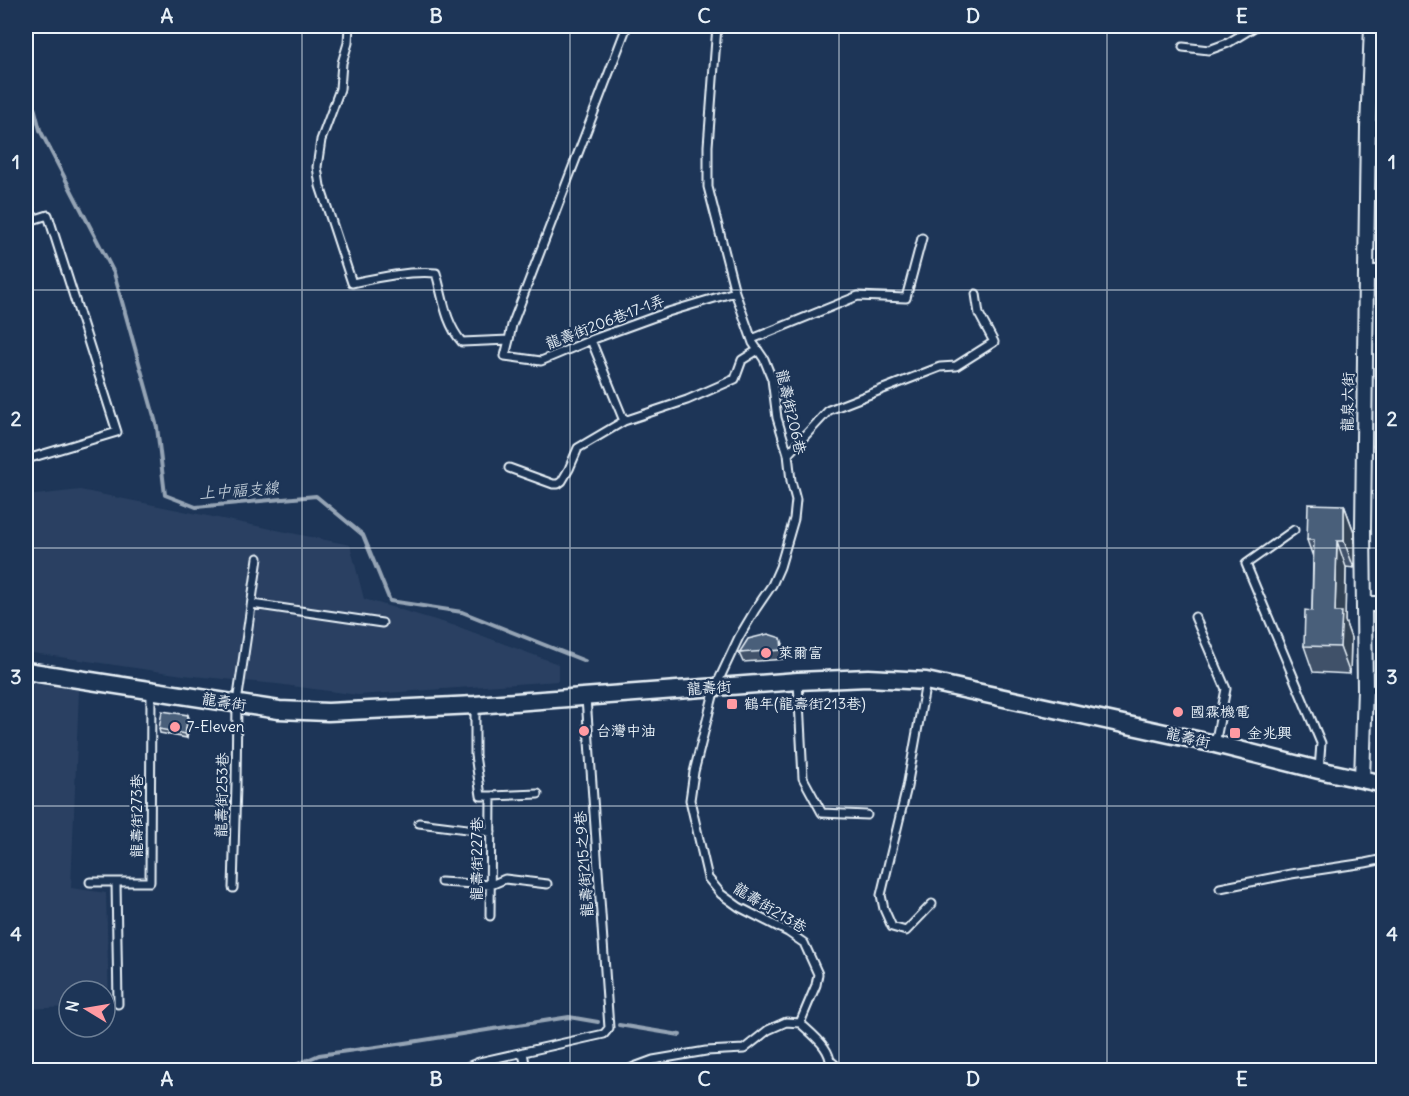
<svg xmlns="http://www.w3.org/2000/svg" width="1409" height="1096" viewBox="0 0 1409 1096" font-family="Delius,'LXGW WenKai TC',sans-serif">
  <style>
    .built { fill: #2a4162 }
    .green { fill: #374d6c; stroke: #909fb2; stroke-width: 1.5 }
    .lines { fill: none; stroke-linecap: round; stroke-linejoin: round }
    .stream { stroke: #95a4b5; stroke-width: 4 }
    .service-casing { stroke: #e8f1f8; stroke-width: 11 }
    .minor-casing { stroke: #e8f1f8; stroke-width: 18 }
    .tertiary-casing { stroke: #e8f1f8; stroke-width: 21 }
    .service { stroke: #1d3557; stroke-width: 7 }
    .minor { stroke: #1d3557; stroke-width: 14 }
    .tertiary { stroke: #1d3557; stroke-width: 16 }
    .wall { fill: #3f5169; stroke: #e8f1f8; stroke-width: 1.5 }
    .shaded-wall { fill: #334255; stroke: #e8f1f8; stroke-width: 1.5 }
    .building { fill: #495e7a; stroke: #e8f1f8; stroke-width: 1.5 }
    .grid { fill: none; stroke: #e8f1f8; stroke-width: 1.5; stroke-opacity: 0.55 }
    .poi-dot { fill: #ff9aa2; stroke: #1d3557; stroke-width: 2 }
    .labels { text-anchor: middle; stroke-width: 4.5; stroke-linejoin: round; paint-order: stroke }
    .street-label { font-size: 15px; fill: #e8f1f8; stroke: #1d3557 }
    .poi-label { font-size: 15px; fill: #e8f1f8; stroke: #1d3557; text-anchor: start }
    .water-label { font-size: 16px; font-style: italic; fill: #b7c4d1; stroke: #1d3557 }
    .neatline { fill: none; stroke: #e8f1f8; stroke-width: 2 }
    .grid-label { font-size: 20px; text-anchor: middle; font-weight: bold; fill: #e8f1f8 }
  </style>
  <rect width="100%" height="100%" fill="#1d3557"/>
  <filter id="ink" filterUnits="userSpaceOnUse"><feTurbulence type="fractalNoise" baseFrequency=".0167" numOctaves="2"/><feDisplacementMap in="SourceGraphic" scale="12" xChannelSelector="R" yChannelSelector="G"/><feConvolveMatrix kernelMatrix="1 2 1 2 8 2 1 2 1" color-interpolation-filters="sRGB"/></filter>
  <g filter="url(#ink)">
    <path class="built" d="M80 490 350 545 364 599 459 627 558 664V681L358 695 277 684 183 675 26 652V496Z
      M26 683 79 690 71 888 106 893 109 1004H105V991H69V1007L26 1009Z"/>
    <path class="green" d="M1371 374 1383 384 1384 439 1370 448Z"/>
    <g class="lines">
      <path class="stream" d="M26 76 40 130 114 273 157 427 165 495 196 507 316 496 363 535 390 601 462 612 585 661
        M619 1025 680 1035
        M284 1070 319 1055 405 1043 569 1017 598 1022"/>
      <defs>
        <path id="service" d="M349 26 348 43 342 63 340 89 321 140 317 167 320 186 352 283C380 277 407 271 436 273 443 297 445 323 462 342L509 340 505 356 541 361 591 340 668 312 735 292
          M717 26 708 146V187L735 292 753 343 764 359 772 379 777 418 788 454 791 481 796 500 794 519 780 567 772 585 755 610 739 637 715 688 694 772 690 800 708 878 721 894 739 907 788 932 804 943 818 974 816 985 800 1023C814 1036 834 1050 830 1070
          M1183 47 1209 50 1228 43 1256 26
          M26 195 33 220
          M26 222 48 215 117 432 27 459 26 456
          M752 339 858 296 906 298 922 238
          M509 340 512 325 627 26
          M591 340 624 421
          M788 454 829 410 940 367 956 366 994 342 979 314 976 294
          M509 468 553 484H558L562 481 569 469 578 448 624 421 687 400 735 379 742 360 758 350
          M1294 530 1246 564 1321 743 1319 770
          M252 604 382 623
          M1195 617 1226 689 1215 744
          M798 682 803 778 822 813 867 815
          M926 682 907 787 881 895 884 909 892 927 906 931 932 904
          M1365 689 1384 690
          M475 705V755L481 796H491L490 916
          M491 796 538 794
          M419 823 491 832
          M90 882H150L151 692
          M116 882 118 1004
          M441 882 491 885 505 879 547 884
          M233 888 236 784 237 703 258 558
          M1220 888 1291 874 1365 863 1384 859
          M523 1052 526 1070
          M831 1061 841 1070
          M460 1070 479 1062 604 1034 609 1028 586 698
          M628 1070 634 1067 653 1060 706 1051 744 1049 768 1030 786 1022 800 1023"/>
        <path id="minor" d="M1368 128H1384
          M1366 273H1384
          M1365 604H1384
          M1362 779 1365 689 1363 528 1366 273 1368 128 1372 26"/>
        <path id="tertiary" d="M26 671 279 710 328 712 475 705 798 681 868 678 926 681 1215 744 1319 770 1384 784"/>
      </defs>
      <use href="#service" class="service-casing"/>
      <use href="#minor" class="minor-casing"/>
      <use href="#tertiary" class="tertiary-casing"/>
      <use href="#service" class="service"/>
      <use href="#minor" class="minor"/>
      <use href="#tertiary" class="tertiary"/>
    </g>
    <path class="wall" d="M1344 505 1354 532V568L1346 567 1345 621 1351 638 1350 674 1313 672 1304 646 1312 611 1313 557 1307 540Z
      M784 647 785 659 743 662 739 653Z
      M190 720 187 738 160 733 159 729Z"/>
    <path class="shaded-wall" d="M1344 505 1354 532V568L1344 541Z
      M1337 541 1346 567 1345 621 1351 638 1350 674 1340 647 1335 612Z
      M781 638 784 647 785 659 782 650Z
      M188 715 190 720 187 738 185 734Z"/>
    <path class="building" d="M1308 504 1344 505V541H1337L1335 612H1342L1340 647 1304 646 1305 610 1312 611 1314 540H1307Z
      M768 634 781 638 782 650 739 653 748 639Z
      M162 711 188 715 185 734 159 729Z"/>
  </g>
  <path class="grid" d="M302 26V1070M570 26V1070M839 26V1070M1107 26V1070M26 290H1384M26 548H1384M26 806H1384"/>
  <g class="poi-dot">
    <circle cx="766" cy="653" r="6"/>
    <rect x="726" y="698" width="12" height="12" rx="3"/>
    <circle cx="1178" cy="712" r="6"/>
    <circle cx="175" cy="727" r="6"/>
    <circle cx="584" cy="731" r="6"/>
    <rect x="1229" y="727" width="12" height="12" rx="3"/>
  </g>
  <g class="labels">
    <g class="street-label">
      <text transform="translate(605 322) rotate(-21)" y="5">龍壽街206巷17-1弄</text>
      <text transform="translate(1348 402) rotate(-89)" y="5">龍泉六街</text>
      <text transform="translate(791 412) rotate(77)" y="5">龍壽街206巷</text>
      <text transform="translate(709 688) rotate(-4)" y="5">龍壽街</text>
      <text transform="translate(224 702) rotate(9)" y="5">龍壽街</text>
      <text transform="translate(1188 738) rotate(13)" y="5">龍壽街</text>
      <text transform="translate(222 795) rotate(-89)" y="5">龍壽街253巷</text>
      <text transform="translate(137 816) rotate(-90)" y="5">龍壽街273巷</text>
      <text transform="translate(477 859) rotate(-90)" y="5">龍壽街227巷</text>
      <text transform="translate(584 864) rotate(-94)" y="5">龍壽街215之9巷</text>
      <text transform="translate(770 908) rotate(31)" y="5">龍壽街213巷</text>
    </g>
    <g class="poi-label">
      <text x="778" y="658">萊爾富</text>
      <text x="744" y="709">鶴年(龍壽街213巷)</text>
      <text x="1190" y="717">國霖機電</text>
      <text x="187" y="732">7-Eleven</text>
      <text x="596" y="736">台灣中油</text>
      <text x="1247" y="738">金兆興</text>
    </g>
    <g class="water-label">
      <text transform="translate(239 490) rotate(-4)" y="6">上中福支線</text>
    </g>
  </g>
  <rect width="1409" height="1096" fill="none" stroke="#1d3557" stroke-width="66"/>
  <g transform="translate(87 1009) rotate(281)"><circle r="28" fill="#1d3557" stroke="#6e8097" stroke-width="1.5"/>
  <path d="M0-4.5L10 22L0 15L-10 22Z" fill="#ff9aa2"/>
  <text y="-9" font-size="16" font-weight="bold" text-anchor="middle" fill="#e8f1f8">N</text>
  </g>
  <rect x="33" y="33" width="1343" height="1030" class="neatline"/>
  <g class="grid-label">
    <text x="167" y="23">A</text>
    <text x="436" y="23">B</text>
    <text x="704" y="23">C</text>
    <text x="973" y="23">D</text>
    <text x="1242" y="23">E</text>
    <text x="16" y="169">1</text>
    <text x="1392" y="169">1</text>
    <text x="16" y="426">2</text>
    <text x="1392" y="426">2</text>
    <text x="16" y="684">3</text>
    <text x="1392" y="684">3</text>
    <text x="16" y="941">4</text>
    <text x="1392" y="941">4</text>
    <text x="167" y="1086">A</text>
    <text x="436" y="1086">B</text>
    <text x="704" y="1086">C</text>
    <text x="973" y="1086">D</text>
    <text x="1242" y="1086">E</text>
  </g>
</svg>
